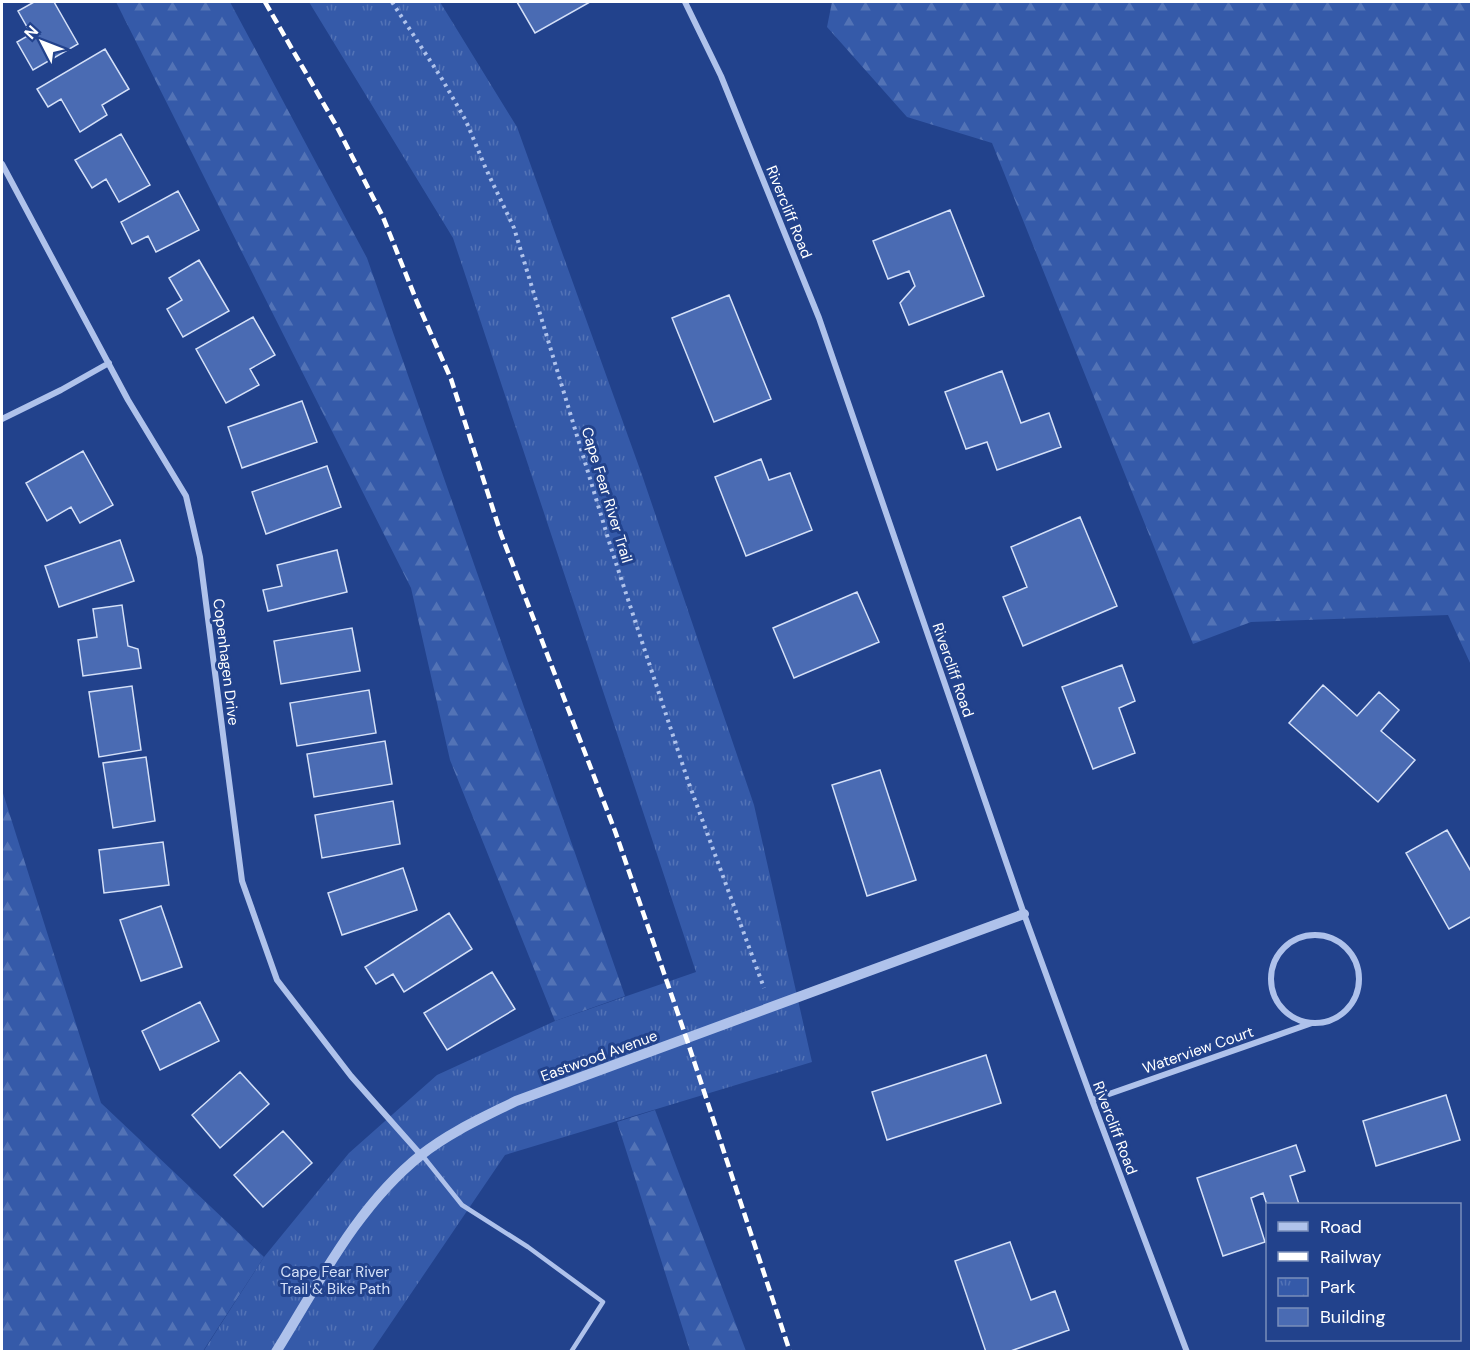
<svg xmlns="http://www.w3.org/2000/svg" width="1473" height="1353" viewBox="0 0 1473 1353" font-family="'DM Sans',sans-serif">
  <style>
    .forest { fill: url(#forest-firs) }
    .park { fill: url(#park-tufts) }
    .building { fill: #4a6bb3; stroke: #d4e0f8; stroke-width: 1.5 }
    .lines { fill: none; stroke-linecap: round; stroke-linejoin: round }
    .path { stroke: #afc2eb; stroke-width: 4; stroke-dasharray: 3 4.5; stroke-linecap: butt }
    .service { stroke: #afc2eb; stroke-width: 4.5 }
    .minor { stroke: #afc2eb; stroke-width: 6 }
    .tertiary { stroke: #afc2eb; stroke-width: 10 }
    .rail { stroke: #fff; stroke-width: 4.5; stroke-dasharray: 10 4.5; stroke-linecap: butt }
    .labels { text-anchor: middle; stroke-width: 6; stroke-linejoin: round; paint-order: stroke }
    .street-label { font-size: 15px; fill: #fff; stroke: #22428c }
    .park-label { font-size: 15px; fill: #d4e0f8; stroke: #22428c }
  </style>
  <defs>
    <pattern id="forest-firs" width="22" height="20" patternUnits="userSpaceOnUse" patternTransform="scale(1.5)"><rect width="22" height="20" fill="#355aa9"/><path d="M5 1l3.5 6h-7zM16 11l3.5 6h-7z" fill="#5373b6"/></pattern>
    <pattern id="park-tufts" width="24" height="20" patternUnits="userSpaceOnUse" patternTransform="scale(1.5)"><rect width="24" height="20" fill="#355aa9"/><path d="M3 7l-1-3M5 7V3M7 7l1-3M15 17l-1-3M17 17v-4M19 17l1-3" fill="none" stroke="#5373b6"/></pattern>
  </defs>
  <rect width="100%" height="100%" fill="#22428c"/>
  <path class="forest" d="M116 2H230L367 258 625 996 555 1021 450 760 411 588Z
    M832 2H1471V665L1448 615 1251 622 1193 644 992 143 907 117 827 27Z
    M2 790 101 1103 264 1257 203 1351H2Z
    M655 1110 746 1351H690L617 1122Z"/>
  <path class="park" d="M309 2H440L517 127 642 475 754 805 812 1062 505 1155 372 1351 203 1352 264 1257 349 1153 437 1075 555 1021 696 972 453 238Z"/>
  <path class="building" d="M34 2H54L78 44 33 70 17 42 31 34 18 11Z
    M517 2H590L535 33Z
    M105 49 129 89 102 105 107 115 80 132 61 99 48 107 37 89Z
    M121 134 150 185 119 202 106 179 92 188 75 160Z
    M178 191 199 230 156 252 148 236 132 244 121 222Z
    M950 210 984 296 909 325 900 303 915 286 909 271 888 279 873 241Z
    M199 260 229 311 183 337 167 309 182 300 169 278Z
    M729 295 771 399 714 422 672 318Z
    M253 317 275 355 250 369 259 385 226 403 196 349Z
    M1002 371 1021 423 1049 413 1061 447 997 470 987 442 966 449 945 392Z
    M302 401 317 442 242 468 228 427Z
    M83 451 113 505 80 523 71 507 47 521 26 483Z
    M761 459 769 480 790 473 812 530 746 556 715 477Z
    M327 466 341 507 266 534 252 492Z
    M1080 517 1117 606 1023 646 1003 597 1027 587 1011 547Z
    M120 540 134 581 59 607 45 566Z
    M337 550 347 592 268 611 263 590 282 586 277 565Z
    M857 592 879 642 794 678 773 628Z
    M122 605 128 646 138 649 141 668 83 676 78 640 97 637 93 609Z
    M352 628 360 671 281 684 274 641Z
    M1122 665 1135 701 1119 708 1135 753 1093 769 1062 687Z
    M1323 685 1357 716 1379 692 1399 710 1381 731 1415 760 1378 802 1289 723Z
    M132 686 141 750 99 757 89 692Z
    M369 690 376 733 297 746 290 703Z
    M385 741 392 784 314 797 307 754Z
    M146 757 155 821 113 828 103 763Z
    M880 770 916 880 867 896 832 785Z
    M393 801 400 844 322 858 315 815Z
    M1447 830 1472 873V916L1449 929 1406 853Z
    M163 842 169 885 104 893 99 850Z
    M403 868 417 910 342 935 328 893Z
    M161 906 182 967 141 981 120 920Z
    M449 913 472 949 404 992 393 974 376 984 365 967Z
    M492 972 515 1009 447 1050 424 1013Z
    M200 1002 219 1041 160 1070 142 1031Z
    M986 1055 1001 1103 887 1140 872 1092Z
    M240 1072 269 1104 220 1148 192 1115Z
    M1446 1095 1460 1140 1376 1166 1363 1121Z
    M283 1131 312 1163 263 1207 234 1175Z
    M1296 1145 1305 1171 1290 1176 1299 1204H1268V1208L1263 1193 1251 1198 1265 1242 1223 1256 1197 1178Z
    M1010 1242 1031 1300 1055 1291 1069 1330 1008 1352H986L955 1261Z"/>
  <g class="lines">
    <path class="path" d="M392 2 442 79 466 121 486 169 514 228 611 548 688 781 764 988"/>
    <path class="service" d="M422 1155 462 1205 528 1247 603 1302 571 1352"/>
    <path class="minor" d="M685 2 721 76 819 318 1024 914 1092 1100 1187 1352
      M2 164 128 400 186 496 200 557 242 881 277 980 351 1076 421 1155
      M2 419 61 390 109 363
      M1271 979a44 44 0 1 1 88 0a44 44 0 1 1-88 0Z
      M1092 1100 1312 1023"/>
    <path class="tertiary" d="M276 1352C319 1283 357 1206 421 1155 450 1132 484 1117 516 1101L1024 914"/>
    <path class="rail" d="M265 2 337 127 383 217 417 302 451 379 501 534 615 831 687 1040 790 1352"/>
  </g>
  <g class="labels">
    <g class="street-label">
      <text transform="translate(789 212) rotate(68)" y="5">Rivercliff Road</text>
      <text transform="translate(607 495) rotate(73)" y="5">Cape Fear River Trail</text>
      <text transform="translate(226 662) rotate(83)" y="5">Copenhagen Drive</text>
      <text transform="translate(953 670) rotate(71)" y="5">Rivercliff Road</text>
      <text transform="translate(1198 1050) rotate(-19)" y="5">Waterview Court</text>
      <text transform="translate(599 1056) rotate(-20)" y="5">Eastwood Avenue</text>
      <text transform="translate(1115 1128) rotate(69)" y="5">Rivercliff Road</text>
    </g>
    <g class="park-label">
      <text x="335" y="1277">Cape Fear River<tspan x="335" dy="17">Trail &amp; Bike Path</tspan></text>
    </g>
  </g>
  <rect width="1473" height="1353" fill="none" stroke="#ffffff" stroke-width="6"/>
  <rect x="1266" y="1203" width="195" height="138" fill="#22428c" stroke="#7a8eba" stroke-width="1.5"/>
  <rect x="1278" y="1222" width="30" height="9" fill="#afc2eb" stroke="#7a8eba" stroke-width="1.5"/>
  <text x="1320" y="1233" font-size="18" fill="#ffffff">Road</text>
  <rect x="1278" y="1252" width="30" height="9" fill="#ffffff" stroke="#7a8eba" stroke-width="1.5"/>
  <text x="1320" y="1263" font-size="18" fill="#ffffff">Railway</text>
  <rect x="1278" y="1278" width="30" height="18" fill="url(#park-tufts)" stroke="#7a8eba" stroke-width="1.5"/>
  <text x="1320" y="1293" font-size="18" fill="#ffffff">Park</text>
  <rect x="1278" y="1308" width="30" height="18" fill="#4a6bb3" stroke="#7a8eba" stroke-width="1.5"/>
  <text x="1320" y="1323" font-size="18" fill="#ffffff">Building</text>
  <g transform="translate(42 42) rotate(312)" stroke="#22428c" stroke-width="4.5" paint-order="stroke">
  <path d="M0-4.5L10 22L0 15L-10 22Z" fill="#ffffff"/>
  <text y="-9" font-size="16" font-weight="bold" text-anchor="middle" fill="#ffffff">N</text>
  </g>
</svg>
